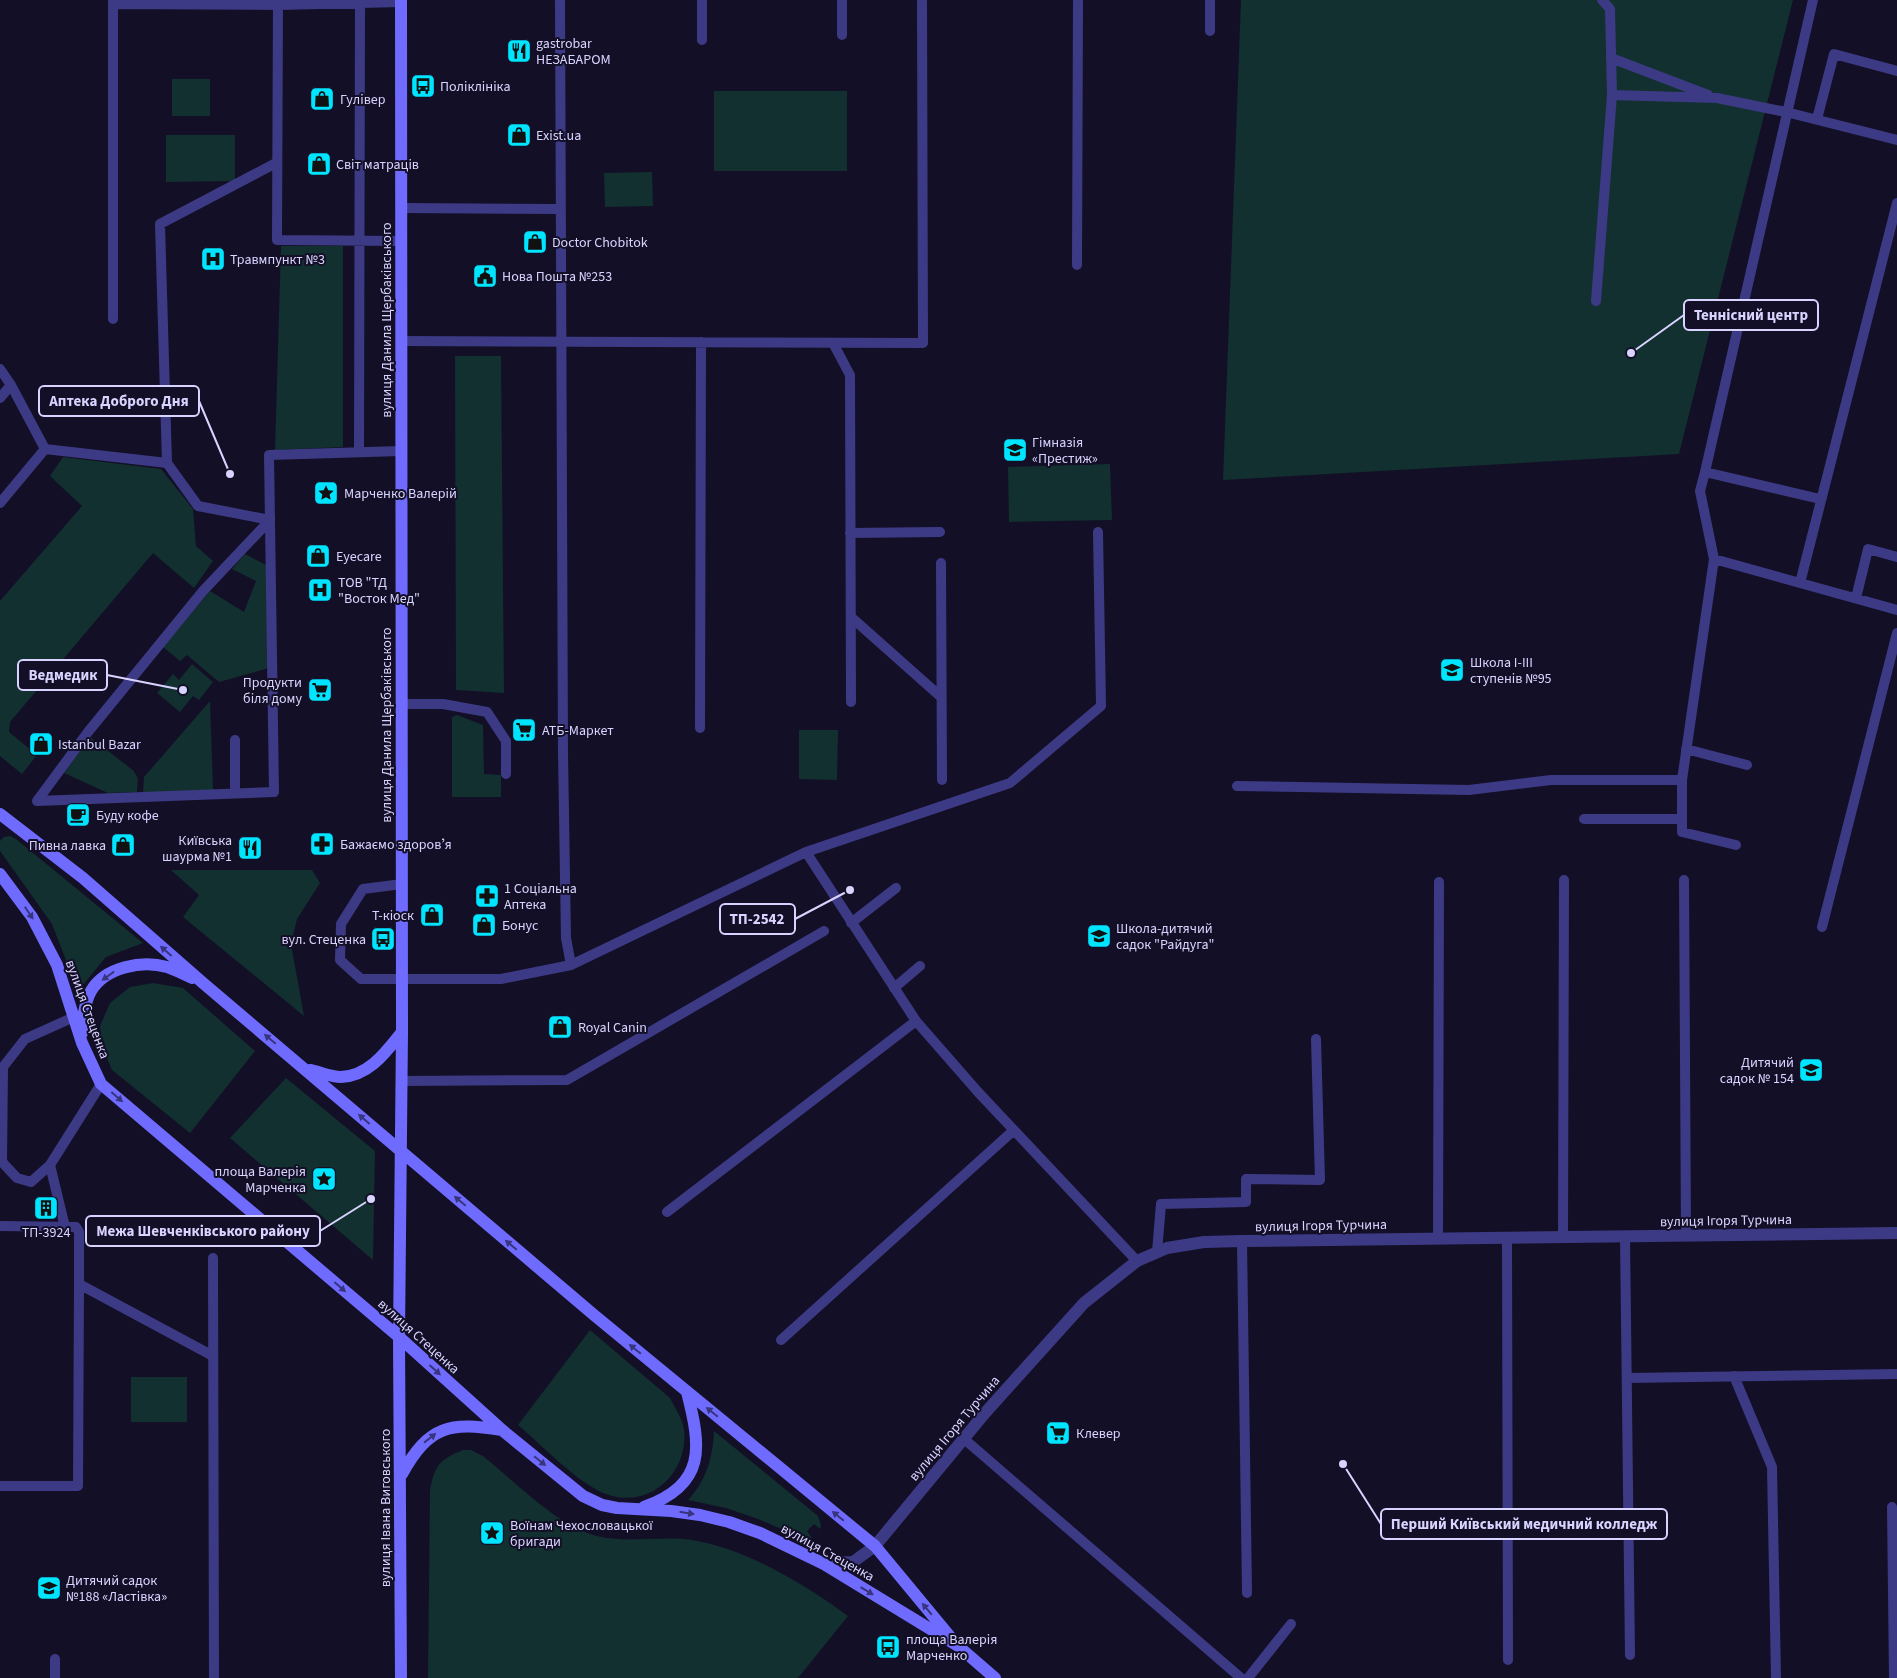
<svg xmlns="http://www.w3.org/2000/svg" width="1897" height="1678" viewBox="0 0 1897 1678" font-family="'Source Sans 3',sans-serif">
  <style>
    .green { fill: #12302f }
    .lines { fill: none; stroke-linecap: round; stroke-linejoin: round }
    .service { stroke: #3d3a85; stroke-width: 10 }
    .tertiary { stroke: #3d3a85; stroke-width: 12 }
    .secondary { stroke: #6f6bff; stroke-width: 12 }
    .oneway { fill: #38347d }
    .labels { text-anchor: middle; stroke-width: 4; stroke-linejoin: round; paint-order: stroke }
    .poi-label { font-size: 14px; fill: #d9d4ff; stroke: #130f26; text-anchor: start }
    .street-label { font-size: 14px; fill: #d9d4ff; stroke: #130f26 }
    .leader { fill: none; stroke: #d9d4ff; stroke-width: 2 }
    .callout-dot { fill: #d9d4ff; stroke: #130f26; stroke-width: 2 }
    .callout { fill: #130f26; stroke: #d9d4ff; stroke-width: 2 }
    .callout-label { font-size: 15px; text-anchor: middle; font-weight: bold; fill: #d9d4ff }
  </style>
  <rect width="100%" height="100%" fill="#130f26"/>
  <path class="green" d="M1241 0H1793L1679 454 1223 480Z
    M172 79H210V116H172Z
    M714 91H847V171H714Z
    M166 135H235V181L166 182Z
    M652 172 653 206 605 207 604 173Z
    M281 246H343V447L275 450Z
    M455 356H501L504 693 456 690Z
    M63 457 161 469 193 509 196 546 213 561 194 588 153 553 10 722 9 732 37 755 22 774 0 756V601L82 506 50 476Z
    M1110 464 1112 520 1009 522 1008 467Z
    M245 554 266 565 269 668 219 682 187 655 180 661 163 647 210 591 244 612 256 581 232 569Z
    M192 664 213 682 199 700 193 696 180 712 157 693 173 674 179 680Z
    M210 701 213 790 143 793 144 777Z
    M457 715 483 725 484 774 501 775V797H452V717Z
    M799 730H838L837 780 799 779Z
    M90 737 134 771 138 779 137 792 108 793 64 773Z
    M10 836 16 839 143 943 106 957 78 991 52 924 0 851V841L4 837Z
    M171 870H312L320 883 297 919 291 944 304 1016 183 917 199 895Z
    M153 983 183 988 255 1051 190 1133 112 1070 102 1047 100 1026 110 1003 130 987Z
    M286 1078 375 1151 373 1260 230 1138Z
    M590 1330 670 1398C675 1408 682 1418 684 1429 689 1474 649 1510 606 1494 577 1483 542 1445 518 1425Z
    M131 1377H187V1422H131Z
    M714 1431 818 1516 821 1525 820 1529 814 1524 807 1531 812 1538 805 1539 758 1519 726 1508 688 1500C706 1481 713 1457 714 1431Z
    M463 1450H471L483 1456C513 1480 555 1523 590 1534 623 1545 658 1535 692 1540 747 1549 804 1584 848 1616L798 1678H428L430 1491C434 1466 440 1459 463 1450Z"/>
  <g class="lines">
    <path class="service" d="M278 0 277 240 401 241
      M560 0 563 753 566 938 571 965
      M702 0V40
      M842 0V35
      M1602 0 1610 9 1612 95 1717 98 1786 112 1897 140
      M1813 0 1705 472 1820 499
      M113 4 278 5 401 2
      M1210 31V0
      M1611 58 1708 95
      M1817 119 1834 54 1897 71
      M401 208 560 209
      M1077 265 1078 0
      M1596 301 1612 95
      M113 319V0
      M401 341 923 343 922 0
      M833 343 850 375 851 702
      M0 369 11 385 45 449 167 463
      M0 398 11 385
      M359 451 360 4
      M269 455 401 451
      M1705 472 1700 491 1714 559 1682 780V832L1736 845
      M0 503 45 449
      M270 520 198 506 167 463 160 224 276 163
      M850 533 940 532
      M1714 559 1897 610
      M941 563 942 780
      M1800 583 1897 203
      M1856 598 1868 549 1897 557
      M851 617 941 697
      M401 704H443L487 712 506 741V774
      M700 728 701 342
      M1686 749 1747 765
      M1237 786 1469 790 1551 780H1682
      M235 793V740
      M37 801 274 792 269 455
      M37 801 88 732 203 591 270 520V516
      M1584 819H1682
      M806 852 916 1021 978 1092 1137 1261
      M1684 880 1686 1236
      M402 884 363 889 341 924 340 960 361 979H501L571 965 806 852 1010 783 1101 706 1098 532
      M851 923 896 888
      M1822 927 1897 633
      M894 988 920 966
      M401 1081 567 1080 824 931
      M50 1165 31 1182 17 1178 2 1162 3 1067 25 1039 74 1017
      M667 1212 916 1021
      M0 1226 76 1227 79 1232V1284L213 1356
      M65 1227 50 1165 101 1084
      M1563 1237 1564 880
      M1625 1237 1630 1655
      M1507 1238 1508 1660
      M1438 1239 1439 882
      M1242 1241 1247 1593
      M1157 1252 1161 1204 1246 1202V1179L1320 1180 1316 1039
      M213 1258 214 1678
      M781 1340 1014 1130
      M1734 1376 1772 1467 1776 1678
      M1627 1378 1897 1374
      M963 1438 1241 1678
      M0 1486H78L79 1284
      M1892 1507 1894 1678
      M55 1659V1678
      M1248 1678 1291 1624"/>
    <path class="tertiary" d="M822 1563 853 1562 875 1546 985 1413 1084 1303 1137 1261 1167 1248 1204 1242 1242 1241 1897 1233"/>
    <path class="secondary" d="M401 0 402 1032 399 1337 401 1678
      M0 814 83 878 203 983 594 1315 875 1546 952 1639
      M0 874 32 917 57 965 82 1043 101 1084 399 1337 502 1430 583 1496 602 1505 617 1508 671 1511 700 1515 729 1522 760 1533 822 1563 958 1646 995 1678
      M82 1033C83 1019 84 1004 91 991 105 967 142 960 167 967 175 970 184 974 192 978
      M310 1070C320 1072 331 1077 341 1077 369 1076 386 1052 402 1032
      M402 1474C429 1425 450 1422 502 1430
      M644 1507C707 1484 701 1447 687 1392"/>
  </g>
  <defs><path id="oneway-solid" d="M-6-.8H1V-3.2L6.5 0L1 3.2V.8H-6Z" transform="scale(1.25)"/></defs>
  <g class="oneway">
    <use href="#oneway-solid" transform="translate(29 913) rotate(56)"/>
    <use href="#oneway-solid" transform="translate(166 951) rotate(-139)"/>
    <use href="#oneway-solid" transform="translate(108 976) rotate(144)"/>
    <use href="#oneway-solid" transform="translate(270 1039) rotate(-140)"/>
    <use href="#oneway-solid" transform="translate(117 1097) rotate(41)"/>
    <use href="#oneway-solid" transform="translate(364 1119) rotate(-139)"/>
    <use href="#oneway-solid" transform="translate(460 1201) rotate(-140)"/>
    <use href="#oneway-solid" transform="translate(511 1245) rotate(-140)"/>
    <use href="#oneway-solid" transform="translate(340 1287) rotate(41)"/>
    <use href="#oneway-solid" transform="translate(635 1349) rotate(-141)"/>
    <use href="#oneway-solid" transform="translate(435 1370) rotate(42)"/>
    <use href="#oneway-solid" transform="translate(712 1412) rotate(-141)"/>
    <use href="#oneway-solid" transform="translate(430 1438) rotate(-38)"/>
    <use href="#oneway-solid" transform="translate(540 1461) rotate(39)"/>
    <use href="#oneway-solid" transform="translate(687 1513) rotate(9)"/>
    <use href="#oneway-solid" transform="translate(838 1516) rotate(-141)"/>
    <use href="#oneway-solid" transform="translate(867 1591) rotate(31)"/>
    <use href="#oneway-solid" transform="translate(927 1609) rotate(-130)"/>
  </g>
  <defs>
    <symbol id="restaurant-square" viewBox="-11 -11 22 22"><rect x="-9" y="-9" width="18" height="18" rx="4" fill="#00e5ff" stroke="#130f26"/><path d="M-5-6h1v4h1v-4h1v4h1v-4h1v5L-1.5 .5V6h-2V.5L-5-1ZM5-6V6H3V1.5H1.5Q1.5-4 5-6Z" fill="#111"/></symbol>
    <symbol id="bus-square" viewBox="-11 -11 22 22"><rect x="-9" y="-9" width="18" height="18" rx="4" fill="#00e5ff" stroke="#130f26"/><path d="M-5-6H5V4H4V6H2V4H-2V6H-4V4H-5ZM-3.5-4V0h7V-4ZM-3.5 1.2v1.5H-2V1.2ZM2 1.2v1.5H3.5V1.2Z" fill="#111"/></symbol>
    <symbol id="shop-square" viewBox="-11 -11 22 22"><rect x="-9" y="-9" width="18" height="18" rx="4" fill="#00e5ff" stroke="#130f26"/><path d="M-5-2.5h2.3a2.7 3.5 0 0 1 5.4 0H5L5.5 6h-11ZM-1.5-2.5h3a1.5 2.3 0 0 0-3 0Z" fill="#111"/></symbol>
    <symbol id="hospital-square" viewBox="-11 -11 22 22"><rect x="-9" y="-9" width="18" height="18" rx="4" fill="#00e5ff" stroke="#130f26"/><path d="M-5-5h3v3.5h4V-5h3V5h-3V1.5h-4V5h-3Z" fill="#111"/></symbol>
    <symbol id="civic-square" viewBox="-11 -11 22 22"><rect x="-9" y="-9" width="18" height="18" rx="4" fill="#00e5ff" stroke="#130f26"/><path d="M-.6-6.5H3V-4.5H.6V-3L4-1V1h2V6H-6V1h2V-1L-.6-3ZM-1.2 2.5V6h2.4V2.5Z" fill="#111"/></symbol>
    <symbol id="school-square" viewBox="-11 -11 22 22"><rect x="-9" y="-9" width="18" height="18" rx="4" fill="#00e5ff" stroke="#130f26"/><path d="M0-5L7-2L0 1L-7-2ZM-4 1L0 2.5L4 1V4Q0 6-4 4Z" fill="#111"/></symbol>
    <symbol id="sight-square" viewBox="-11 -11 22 22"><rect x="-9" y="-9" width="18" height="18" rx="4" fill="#00e5ff" stroke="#130f26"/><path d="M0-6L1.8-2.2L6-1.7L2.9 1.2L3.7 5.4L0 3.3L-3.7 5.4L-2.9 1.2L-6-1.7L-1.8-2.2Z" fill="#111"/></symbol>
    <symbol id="supermarket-square" viewBox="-11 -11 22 22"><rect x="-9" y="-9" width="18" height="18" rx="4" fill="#00e5ff" stroke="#130f26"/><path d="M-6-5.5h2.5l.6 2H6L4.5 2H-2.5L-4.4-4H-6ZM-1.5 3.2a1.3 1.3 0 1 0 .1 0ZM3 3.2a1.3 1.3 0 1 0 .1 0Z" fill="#111"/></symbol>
    <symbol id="cafe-square" viewBox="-11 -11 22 22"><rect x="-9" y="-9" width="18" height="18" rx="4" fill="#00e5ff" stroke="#130f26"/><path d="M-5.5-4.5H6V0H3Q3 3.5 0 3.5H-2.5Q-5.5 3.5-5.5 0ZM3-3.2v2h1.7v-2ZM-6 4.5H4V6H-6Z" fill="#111"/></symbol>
    <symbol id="pharmacy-square" viewBox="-11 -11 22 22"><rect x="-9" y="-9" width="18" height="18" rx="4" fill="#00e5ff" stroke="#130f26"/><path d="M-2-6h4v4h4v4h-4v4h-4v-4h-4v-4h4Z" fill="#111"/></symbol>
    <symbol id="building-square" viewBox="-11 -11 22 22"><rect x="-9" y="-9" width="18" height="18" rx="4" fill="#00e5ff" stroke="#130f26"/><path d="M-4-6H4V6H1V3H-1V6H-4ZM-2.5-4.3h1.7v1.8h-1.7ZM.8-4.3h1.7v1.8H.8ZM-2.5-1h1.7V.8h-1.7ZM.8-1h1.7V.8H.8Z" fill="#111"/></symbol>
  </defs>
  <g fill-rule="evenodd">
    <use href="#restaurant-square" x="505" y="37" width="28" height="28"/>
    <use href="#bus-square" x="409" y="72" width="28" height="28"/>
    <use href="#shop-square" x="308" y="85" width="28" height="28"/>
    <use href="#shop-square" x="505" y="121" width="28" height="28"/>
    <use href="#shop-square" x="305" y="150" width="28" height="28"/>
    <use href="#shop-square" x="521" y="228" width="28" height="28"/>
    <use href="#hospital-square" x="199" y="245" width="28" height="28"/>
    <use href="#civic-square" x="471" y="262" width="28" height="28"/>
    <use href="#school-square" x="1001" y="436" width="28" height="28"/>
    <use href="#sight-square" x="312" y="479" width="28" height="28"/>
    <use href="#shop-square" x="304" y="542" width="28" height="28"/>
    <use href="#hospital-square" x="306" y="576" width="28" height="28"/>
    <use href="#school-square" x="1438" y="656" width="28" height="28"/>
    <use href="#supermarket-square" x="306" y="676" width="28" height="28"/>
    <use href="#supermarket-square" x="510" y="716" width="28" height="28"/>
    <use href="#shop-square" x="27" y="730" width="28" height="28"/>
    <use href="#cafe-square" x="64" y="801" width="28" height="28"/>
    <use href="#pharmacy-square" x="308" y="830" width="28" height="28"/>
    <use href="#shop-square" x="109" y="831" width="28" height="28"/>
    <use href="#restaurant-square" x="236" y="834" width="28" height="28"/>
    <use href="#pharmacy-square" x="473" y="882" width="28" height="28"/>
    <use href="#shop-square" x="418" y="901" width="28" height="28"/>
    <use href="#shop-square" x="470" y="911" width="28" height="28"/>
    <use href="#school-square" x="1085" y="922" width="28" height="28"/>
    <use href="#bus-square" x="369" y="925" width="28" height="28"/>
    <use href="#shop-square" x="546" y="1013" width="28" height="28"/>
    <use href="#school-square" x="1797" y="1056" width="28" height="28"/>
    <use href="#sight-square" x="310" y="1165" width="28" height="28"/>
    <use href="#building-square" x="32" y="1194" width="28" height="28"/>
    <use href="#supermarket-square" x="1044" y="1419" width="28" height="28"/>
    <use href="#sight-square" x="478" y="1519" width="28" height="28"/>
    <use href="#school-square" x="35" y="1574" width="28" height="28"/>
    <use href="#bus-square" x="874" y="1633" width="28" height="28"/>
  </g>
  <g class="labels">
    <g class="poi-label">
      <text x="536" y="48">gastrobar<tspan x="536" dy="16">НЕЗАБАРОМ</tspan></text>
      <text x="440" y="91">Поліклініка</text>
      <text x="340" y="104">Гулівер</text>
      <text x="536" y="140">Exist.ua</text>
      <text x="336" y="169">Світ матраців</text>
      <text x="552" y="247">Doctor Chobitok</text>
      <text x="230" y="264">Травмпункт №3</text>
      <text x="502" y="281">Нова Пошта №253</text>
      <text x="1032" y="447">Гімназія<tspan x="1032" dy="16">«Престиж»</tspan></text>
      <text x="344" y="498">Марченко Валерій</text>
      <text x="336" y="561">Eyecare</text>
      <text x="338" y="587">ТОВ "ТД<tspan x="338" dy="16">"Восток Мед"</tspan></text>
      <text x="1470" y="667">Школа І-ІІІ<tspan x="1470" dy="16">ступенів №95</tspan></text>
      <text x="302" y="687" text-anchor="end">Продукти<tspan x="302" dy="16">біля дому</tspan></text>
      <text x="542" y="735">АТБ-Маркет</text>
      <text x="58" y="749">Istanbul Bazar</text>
      <text x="96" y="820">Буду кофе</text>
      <text x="232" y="845" text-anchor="end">Київська<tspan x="232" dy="16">шаурма №1</tspan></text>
      <text x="340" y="849">Бажаємо здоровʼя</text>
      <text x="106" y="850" text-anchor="end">Пивна лавка</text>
      <text x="504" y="893">1 Соціальна<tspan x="504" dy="16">Аптека</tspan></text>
      <text x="414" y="920" text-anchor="end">Т-кіоск</text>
      <text x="502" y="930">Бонус</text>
      <text x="1116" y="933">Школа-дитячий<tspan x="1116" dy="16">садок "Райдуга"</tspan></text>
      <text x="366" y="944" text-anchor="end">вул. Стеценка</text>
      <text x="578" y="1032">Royal Canin</text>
      <text x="1794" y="1067" text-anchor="end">Дитячий<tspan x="1794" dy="16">садок № 154</tspan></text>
      <text x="306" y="1176" text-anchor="end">площа Валерія<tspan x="306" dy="16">Марченка</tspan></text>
      <text x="46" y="1237" text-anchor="middle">ТП-3924</text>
      <text x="1076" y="1438">Клевер</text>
      <text x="510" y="1530">Воїнам Чехословацької<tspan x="510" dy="16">бригади</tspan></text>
      <text x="66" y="1585">Дитячий садок<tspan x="66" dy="16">№188 «Ластівка»</tspan></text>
      <text x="906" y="1644">площа Валерія<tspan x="906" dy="16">Марченко</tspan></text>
    </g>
    <g class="street-label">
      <text transform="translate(386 320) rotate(-90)" y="5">вулиця Данила Щербаківського</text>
      <text transform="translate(386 725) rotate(-90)" y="5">вулиця Данила Щербаківського</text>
      <text transform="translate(88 1009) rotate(70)" y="5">вулиця Стеценка</text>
      <text transform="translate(1726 1220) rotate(-1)" y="5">вулиця Ігоря Турчина</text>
      <text transform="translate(1321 1225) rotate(-1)" y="5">вулиця Ігоря Турчина</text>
      <text transform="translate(419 1336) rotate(42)" y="5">вулиця Стеценка</text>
      <text transform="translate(954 1428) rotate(-50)" y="5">вулиця Ігоря Турчина</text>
      <text transform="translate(385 1508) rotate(-90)" y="5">вулиця Івана Виговського</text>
      <text transform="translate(828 1552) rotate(29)" y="5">вулиця Стеценка</text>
    </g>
  </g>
  <path class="leader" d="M1631 353L1684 315M230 474L199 401M183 690L107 675M850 890L795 919M371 1199L320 1231M1343 1464L1381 1524"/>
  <g class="callout-dot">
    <circle cx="1631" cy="353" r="5"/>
    <circle cx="230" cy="474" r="5"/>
    <circle cx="183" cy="690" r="5"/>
    <circle cx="850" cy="890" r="5"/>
    <circle cx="371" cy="1199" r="5"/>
    <circle cx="1343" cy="1464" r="5"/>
  </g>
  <g class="callout">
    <rect x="1684" y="300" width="134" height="30" rx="5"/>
    <rect x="39" y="386" width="160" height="30" rx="5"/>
    <rect x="18" y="660" width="89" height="30" rx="5"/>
    <rect x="720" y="904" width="75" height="30" rx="5"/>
    <rect x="86" y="1216" width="234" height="30" rx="5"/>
    <rect x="1381" y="1509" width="286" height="30" rx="5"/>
  </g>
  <g class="callout-label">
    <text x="1751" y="320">Теннісний центр</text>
    <text x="119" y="406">Аптека Доброго Дня</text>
    <text x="63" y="680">Ведмедик</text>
    <text x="757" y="924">ТП-2542</text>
    <text x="203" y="1236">Межа Шевченківського району</text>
    <text x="1524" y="1529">Перший Київський медичний колледж</text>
  </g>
</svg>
